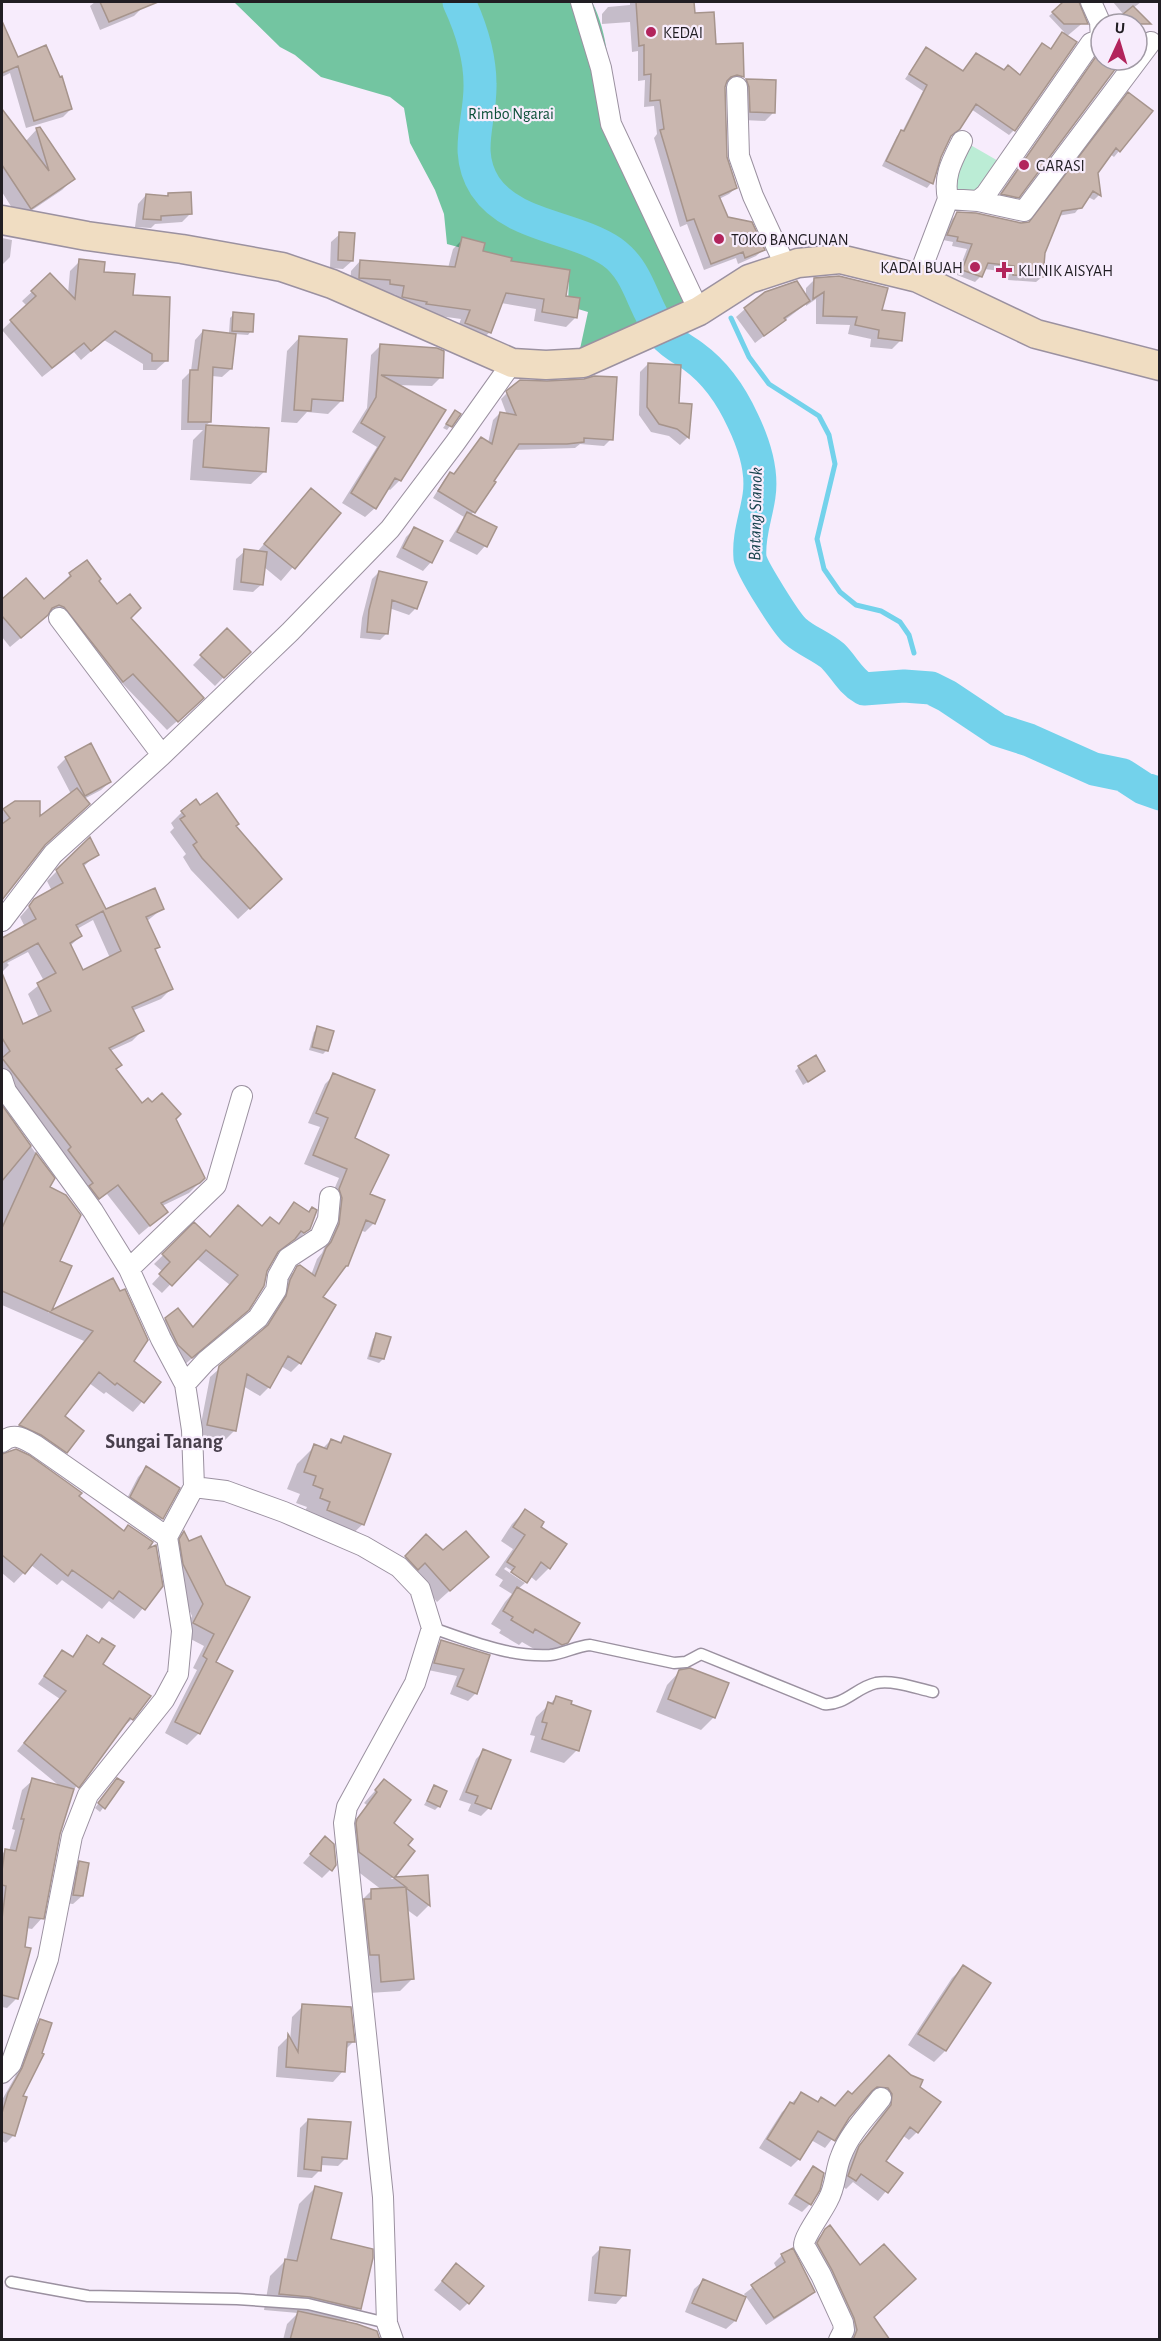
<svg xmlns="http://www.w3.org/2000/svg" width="1161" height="2341" viewBox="0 0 1161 2341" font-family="'Alegreya Sans',sans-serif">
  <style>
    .green { fill: #bbecd5 }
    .forest { fill: #73c5a1 }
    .shadow { fill: #0003; fill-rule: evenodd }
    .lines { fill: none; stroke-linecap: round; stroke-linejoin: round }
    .stream { stroke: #73d2eb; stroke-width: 5 }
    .river { stroke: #73d2eb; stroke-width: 33 }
    .building { fill: #c9b6ae; stroke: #a6948c; stroke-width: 1.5; fill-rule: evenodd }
    .service-casing { stroke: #9b91a0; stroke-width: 13 }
    .minor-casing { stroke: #9b91a0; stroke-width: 22 }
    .secondary-casing { stroke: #9b91a0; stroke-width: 31 }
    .service { stroke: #fff; stroke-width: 10 }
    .minor { stroke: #fff; stroke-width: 20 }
    .secondary { stroke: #f0ddc2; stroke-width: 28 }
    .poi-dot { fill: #b2245c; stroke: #f7ecfc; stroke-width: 2 }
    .labels { text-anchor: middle; stroke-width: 4.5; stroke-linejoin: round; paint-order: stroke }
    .poi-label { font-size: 16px; fill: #211e23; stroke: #f7ecfc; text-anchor: start }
    .park-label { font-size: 16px; fill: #0b4f38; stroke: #f7ecfc }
    .water-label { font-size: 18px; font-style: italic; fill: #18434e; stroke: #f7ecfc }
    .quarter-label { font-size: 20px; font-weight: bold; fill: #483f4c; stroke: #f7ecfc }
  </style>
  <rect width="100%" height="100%" fill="#f7ecfc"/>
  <path class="green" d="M967 143 1000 162 978 194 952 190Z"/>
  <path class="forest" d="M234 2H592C609 34 607 70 616 104 634 171 664 228 695 290L740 297 575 372 588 312 568 306 569 277 447 244 444 214 435 190 410 143 404 108 390 97 321 77 295 55 280 47Z"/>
  <path class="shadow" d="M95 2H140L143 7 134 16 100 30 90 6Z
    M630 2H693L694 14 715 46 741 44 742 77 736 83 725 82 726 157 736 188 729 194 719 199 727 218 763 250 756 256 738 264 736 258 704 270 687 224 680 227 654 138 657 134 654 106 644 107 645 80 638 81V51L632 52 630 22 602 24V14L608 7 630 5Z
    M1065 2H1079L1078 7 1085 21 1066 37 1014 130 1009 135 971 109 949 137 939 157 931 183 927 188 882 166 897 136 902 132 923 91 905 79 926 49 962 72H1003L1020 76 1042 45 1050 50 1064 32 1049 16Z
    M1113 2H1141L1124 15Z
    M2 34 17 59 71 109 63 117 26 128 10 73 2 77Z
    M1101 55V60H1121L1018 197 1009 205 994 202 1089 66Z
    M746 81H774V112L765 121 742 120 738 89Z
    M1123 100 1119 151 1114 157 1110 154 1096 173 1099 195 1094 200 1088 197 1075 213 1058 216 1043 253 1042 277 1036 282 1008 280 1009 272 984 269 981 276 975 282 957 275 967 249 952 246 953 242 943 240 952 219 958 213 1028 224Z
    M2 112 25 142 37 129 73 179 62 190 19 219 2 192Z
    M146 195 166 197 168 195 191 213 182 222 155 224 151 228 135 227 138 204Z
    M340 234 352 261 343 269 330 268 331 242Z
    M2 238 12 240 10 257 2 265Z
    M463 239 481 252 509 262 564 297 576 317 566 327 534 321 536 309 501 303 490 332 480 341 456 332 461 319 418 313 394 306 396 295 381 293 382 289 350 287 351 271 360 261 448 268 453 249Z
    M80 261 102 273 132 296 166 361 156 370H143V364L104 340 81 360 74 352 42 377 2 330 27 306 22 301 50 275 68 294 70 271Z
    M815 279 900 341 892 349 870 347 871 339 848 334 850 325 816 324V299L806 306V304L755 343 736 317 745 309 806 297V288Z
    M234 314 251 331 248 335 234 334 231 369 222 377 212 376 210 422 205 426 267 430 265 471 251 484 190 480 193 440 203 430H181L182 380 191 371 195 340 203 331 229 334 230 318Z
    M300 337 341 401 328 414 307 412 297 423 281 422 287 351Z
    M381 345 441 377 432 386 396 385 444 411 400 480 390 490 387 488 375 508 365 517 342 503 377 447 352 432 367 408 371 355Z
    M648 364 677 404 691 405 688 437 680 445 669 436 651 432 639 415 640 372Z
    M507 393 611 439 604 446 580 444 575 448 513 450 492 481 494 483 471 515 495 528 485 546 477 555 449 541 464 517 433 498 444 480 450 473 453 475 481 439 488 443 493 420 500 413 507 415 501 399Z
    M455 412 459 414 447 430 443 428Z
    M311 490 339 513 281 581 264 567 262 584 253 592 233 590 236 559 245 551 257 552Z
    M414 529 431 562 423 571 396 557 406 537Z
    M379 572 416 608 409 615 389 608 387 633 380 640 360 638 362 618 372 579Z
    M70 575 97 581 129 618 192 708 167 730 122 683 113 691 54 617 48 615 10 647 2 637V601L26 580 44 601 62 586 60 585Z
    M227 630 248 652 215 686 193 665Z
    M90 745 110 782 101 790 84 799 41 848 2 898V813L4 810 39 819 71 794 57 767 66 758Z
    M200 807 234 827 269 890 238 919 191 870 183 857 186 854 170 832 174 828 171 823 182 812Z
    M89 839 97 854 83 867 106 911 162 909 147 921 158 947 154 951 171 989 161 999 132 1011 142 1031 132 1041 110 1051 115 1070 141 1106 174 1119 204 1178 189 1193 162 1206 166 1212 139 1235 107 1194 88 1208 2 1080V977L22 1026 39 1018 28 994 44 981 28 952 7 963 9 965 2 972V939L25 927 20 917 35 900 52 891 47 881ZM93 920 110 958 82 972 70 946 81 936 77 929Z
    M318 1028 327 1050 323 1054 309 1050 314 1032Z
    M799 1067 824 1071 803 1085 795 1071Z
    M334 1075 368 1194 374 1223 365 1232 360 1230 321 1298 300 1363 291 1372 281 1366 269 1387 260 1396 243 1386 235 1430 225 1440 199 1434 210 1377 261 1332 277 1307 281 1291 288 1277 298 1268 311 1275 317 1259 322 1253 330 1234V1199L339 1178 304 1164 320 1127 308 1123 325 1084Z
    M2 1105 53 1178 47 1188 58 1261 70 1267 48 1313 112 1280 132 1361 159 1382 133 1412 106 1392 104 1394 89 1383 63 1416 66 1452 56 1462 11 1436 84 1341 2 1305Z
    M295 1204 308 1213 312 1209 309 1228 300 1238 294 1241 292 1240 274 1255 238 1319 183 1366 156 1328 165 1319 193 1329 230 1285 196 1258 162 1293 152 1284 163 1272 154 1264 194 1225 209 1238 277 1225Z
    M376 1335 383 1359 379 1363 367 1359 373 1339Z
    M344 1438 363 1524 345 1541 303 1515 307 1507 296 1503 300 1494 287 1489 297 1464 315 1446 322 1449 331 1440 339 1443Z
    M2 1455 77 1497 145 1552 161 1586 134 1619 109 1601 102 1609 62 1580 57 1585 31 1565 14 1583 2 1573Z
    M146 1468 178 1488 162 1519 153 1527 123 1506 138 1477Z
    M525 1511 539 1527 549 1568 536 1581 530 1576 525 1582V1580L506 1567 504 1569 525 1583 518 1589 567 1642 553 1655 548 1657 522 1642 519 1645 499 1633 501 1630 491 1624 505 1602 512 1594 499 1586 503 1580 495 1575 513 1549 501 1541 512 1524Z
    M184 1534 189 1543 225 1586 213 1663 199 1733 187 1745 165 1733 197 1670 193 1668 204 1646 183 1635 192 1616 173 1575V1544Z
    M426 1536 443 1552 487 1557 437 1602 413 1573 394 1569Z
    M88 1637 132 1719 124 1726 123 1725 72 1792 59 1833 42 1918 32 1929 26 1928 17 1998 7 2008 2 2007V1854L5 1851H9L15 1830 12 1829 22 1790 33 1780 62 1788 17 1751 60 1699 38 1684 62 1652 71 1658Z
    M441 1642 488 1656 476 1693 468 1701 450 1694 457 1676 428 1670 434 1649Z
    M680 1671 714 1717 701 1730 656 1712 667 1685Z
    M556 1698 577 1750 564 1763 530 1752 535 1736 530 1735 536 1717Z
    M484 1751 489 1808 481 1816 468 1811 471 1804 459 1800 476 1759Z
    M384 1781 392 1824 406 1846 413 1851 391 1879 427 1877 429 1905 417 1917 406 1909 412 1979 400 1991 369 1993 359 1903 371 1891 382 1890 348 1864 346 1832 367 1805 364 1803Z
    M114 1783H122L100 1812 95 1808Z
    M435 1787 439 1806 435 1810 424 1805Z
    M317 1847 330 1870 322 1878 303 1863Z
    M80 1863 82 1896 73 1904 65 1903 71 1871Z
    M963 1967 989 1983 945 2051 934 2062 908 2045 952 1978Z
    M303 2006 353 2042 345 2050 343 2071 333 2082 276 2077 278 2047 288 2037 290 2041 292 2017Z
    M40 2021 21 2097 14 2135 6 2143 2 2141V2100L15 2077 32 2028Z
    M880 2065 918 2088 917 2132 909 2140 902 2135 884 2162 900 2174 878 2201 853 2182 846 2189 840 2184 851 2156 885 2110 884 2102 875 2094H867L825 2148 811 2140 799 2159 791 2167 759 2148 782 2112 801 2094 817 2103 834 2107 852 2096Z
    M308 2120 346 2158 338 2166 320 2165V2170L312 2178 297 2177 300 2128Z
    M813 2168 810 2204 802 2212 788 2204 805 2177Z
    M315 2188 329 2240 359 2308 345 2322 379 2340H283L287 2324 298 2313 264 2310 270 2276 286 2260 299 2204Z
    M826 2230 872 2317 888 2340H850L809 2252 817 2239Z
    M600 2249 624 2295 616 2304 588 2301 592 2257Z
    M782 2255 814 2291 806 2299 766 2325 744 2294 777 2269 774 2263Z
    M448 2274 468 2303 460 2311 434 2290Z
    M703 2281 744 2298 735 2321 726 2329 685 2312 694 2289Z"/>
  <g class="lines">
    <path class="stream" d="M731 318 749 357 769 384 819 416 829 435 835 464 817 539 824 569 840 592 856 605 881 611 900 622 909 635 914 653"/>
    <path class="river" d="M459 2C471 28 480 55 480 84 481 121 463 151 485 186 512 227 574 226 612 252 640 272 642 306 662 332 670 343 683 349 694 357 716 373 732 397 743 421 754 444 763 470 759 496 756 517 748 536 750 558 752 569 786 623 795 631 806 641 821 646 833 656 844 667 850 681 864 689L904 686 931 688 947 696 998 730 1029 740 1094 769 1123 775 1143 788 1160 794"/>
  </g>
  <path class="building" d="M100 2H158L109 22Z
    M636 2H694L695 13 714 12 716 44 743 43 744 77 737 75 731 77 727 81 725 87 727 157 737 188 719 196 728 217 752 222 765 250 745 258 743 252 711 264 694 219 687 221 660 130 664 129 660 100 650 101 651 74 644 75V45L639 46Z
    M1063 2H1079L1088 24H1064L1052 12Z
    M1133 6 1151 24H1112V23Z
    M2 21 18 57 46 45 60 77 62 76 72 109 34 121 18 66 2 73Z
    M1062 32 1077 42 1015 131 976 104 960 129 951 136 941 157 933 184 886 161 901 130 904 131 927 85 909 74 926 47 963 71 976 53 1004 70 1008 65 1020 75 1042 43 1051 49Z
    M1097 55 1101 57V60H1122L1019 198 1001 194Z
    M746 79 776 80 775 113 750 112 749 87Z
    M1128 92 1153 111 1120 152 1116 148 1098 173 1101 196 1093 191 1082 208 1062 211 1045 253 1043 277 1013 275 1014 266 988 263 982 277 962 270 972 244 957 241 958 237 947 235 957 212 976 213 1021 223 1029 222Z
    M2 109 49 171 36 128 40 127 75 179 31 209 2 165Z
    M191 192 192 214 161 216V220L143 219 146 194 168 196V193Z
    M339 232 355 233 353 261 338 260Z
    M462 237 485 243 483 251 512 258 511 261 570 270 566 296 580 298 577 318 542 312 544 299 506 293 491 333 465 323 470 310 426 304 427 302 402 297 404 286 390 284V280L359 278 360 260 455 267Z
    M79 259 105 262 104 272 135 274 133 295 170 297 168 361H152V354L115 331 91 351 84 343 52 368 10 320 36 296 31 291 50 273 75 299Z
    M839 276 888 288 882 310 905 313 902 341 878 338 879 330 855 325 857 317 823 316 824 292 813 299 814 278Z
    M797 281 810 301 784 318 786 320 764 336 744 308 765 292Z
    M233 312 254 314 253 332 232 331Z
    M203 330 236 334 232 369 213 367 211 422H188L190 370H198Z
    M299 336 347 339 343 401 312 399 311 411 294 410Z
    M380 344 437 348 444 351 443 378 381 375 446 410 401 481 395 478 376 509 351 493 385 437 361 423 376 397Z
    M648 363 681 365 679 403 692 404 689 438 677 429 659 424 647 407Z
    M594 376 617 377 613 440 584 438V442L567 444H519L494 481 496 482 475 513 438 491 450 472 454 474 481 437 492 444 500 412 516 415 506 391 520 380 547 381 584 379Z
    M455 410 461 414 452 427 446 424Z
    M206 425 269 428 266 472 203 467Z
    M311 488 341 513 295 569 264 544Z
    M467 512 497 527 487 547 457 532Z
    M414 527 443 541 432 563 403 548Z
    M244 549 267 552 263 585 241 582Z
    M87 560 101 579 99 581 117 604 130 594 141 608 131 618 204 698 178 722 133 674 123 682 64 607 59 605 52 608 48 615 21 638 2 616V599L26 578 44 599 71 576 69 573Z
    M379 571 427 582 417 609 392 600 388 634 367 632 369 610Z
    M227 628 251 652 224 678 200 655Z
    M91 743 111 782 85 796 65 757Z
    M77 788 90 804 45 845 2 900V824L10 818 3 809 15 801H40V816Z
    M217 793 239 824 236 826 282 879 250 909 202 858 193 845 197 842 180 819 185 816 181 811 196 799 200 805Z
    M90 837 99 855 83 864 106 909 155 888 164 909 146 917 160 947 155 949 173 989 132 1007 144 1031 109 1048 122 1065 116 1069 142 1103 148 1098 152 1102 162 1093 181 1114 176 1119 205 1178 200 1183 161 1203 168 1212 150 1226 118 1185 99 1199 89 1186 93 1183 68 1150 71 1147 2 1058 10 1051 2 1038V973L23 1024 51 1011 37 983 56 973 38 943 2 963V938L36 919 29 906 34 899 63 883 56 870ZM103 911 121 951 83 970 70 943 82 936 76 925Z
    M317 1026 334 1031 328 1051 312 1047Z
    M816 1055 825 1071 808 1082 798 1066Z
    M333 1073 375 1090 355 1138 389 1155 370 1194 385 1200 375 1224 366 1220 348 1266H346L323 1297 336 1305 301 1364 288 1356 270 1388 247 1374 236 1431 207 1425 219 1366 268 1325 286 1296 290 1280 297 1266 300 1265 315 1276 326 1248 331 1242 339 1224 342 1198 339 1189 347 1169 313 1155 328 1118 316 1113Z
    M2 1105 31 1146 2 1181Z
    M36 1153 55 1178 50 1187 66 1195 81 1215 60 1261 72 1266 52 1310 113 1278 120 1291 125 1289 148 1340 134 1361 161 1382 144 1403 117 1383 115 1385 99 1372 65 1416 84 1431 67 1453 41 1435 19 1425 93 1331 2 1291V1228Z
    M294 1202 309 1212 312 1207 317 1210 310 1229 304 1233 301 1231 295 1239 278 1252 267 1271 264 1286 249 1310 192 1358 178 1345 165 1318 178 1308 193 1327 238 1275 206 1250 172 1286 159 1274 170 1262 162 1254 194 1222 210 1237 238 1205 262 1226 270 1217 279 1224Z
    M376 1333 391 1337 384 1359 370 1356Z
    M344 1436 391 1454 364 1525 327 1510 330 1502 320 1498 323 1489 313 1485 316 1476 304 1472 314 1444 327 1449 331 1439 341 1443Z
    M16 1449 29 1455 71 1485 82 1493 79 1496 124 1531 128 1525 153 1542 149 1548 156 1545 163 1586 145 1610 119 1591 113 1599 72 1570 68 1576 41 1554 25 1574 2 1555V1454Z
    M146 1466 180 1488 163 1519 130 1497Z
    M525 1509 544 1522 541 1527 567 1544 550 1569 541 1562 527 1583 511 1572 515 1567 507 1562 525 1535 513 1527Z
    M184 1531 189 1541 201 1536 226 1585 250 1597 216 1662 233 1671 200 1734 175 1722 207 1659 203 1656 214 1634 193 1623 203 1604 183 1564 179 1539Z
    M466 1531 489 1557 450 1591 425 1563 418 1570 405 1556 426 1534 443 1550Z
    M517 1587 580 1623 568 1643 562 1645 535 1629 533 1633 511 1620 513 1617 503 1611Z
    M87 1635 99 1643 102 1638 115 1646 103 1664 151 1696 133 1720 130 1718 79 1788 24 1743 66 1691 44 1676 62 1650 73 1657Z
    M441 1640 490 1655 477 1694 457 1686 464 1669 434 1663Z
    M690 1668 729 1683 715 1718 668 1699 679 1670Z
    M556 1696 572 1701 571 1704 591 1711 579 1751 542 1739 547 1723 542 1722 548 1702 553 1704Z
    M483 1749 511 1760 491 1809 475 1803 478 1796 466 1792Z
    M32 1778 74 1789 60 1834 44 1919 29 1917 25 1947 31 1948 18 1999 2 1995V1919L6 1886 2 1885V1871L5 1849 16 1851 24 1819H21Z
    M117 1778 124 1782 105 1809 98 1803Z
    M384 1779 411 1800 394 1823 413 1839 408 1845 415 1851 395 1877 428 1875 430 1906 406 1888 414 1979 381 1982 379 1955H370L364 1899H371V1889L406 1887 359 1852 356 1823 357 1819 377 1792 375 1790Z
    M434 1785 447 1791 440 1807 427 1801Z
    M325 1836 334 1844 336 1865 332 1871 310 1854Z
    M79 1861 89 1863 83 1896 73 1895Z
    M963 1965 991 1983 946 2051 918 2034Z
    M302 2004 351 2007 355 2042H347L345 2072 286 2067 288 2034 298 2052Z
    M40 2019 52 2023 42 2053 44 2054 23 2096 27 2097 15 2136 2 2132V2113L8 2093 22 2068Z
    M889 2055 911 2075 923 2080 920 2087 941 2102 918 2133 910 2127 886 2161 903 2173 888 2193 861 2174 856 2181 848 2176 859 2146 891 2105 892 2094 888 2088 877 2087 872 2091 849 2118 835 2141 818 2131 800 2160 767 2139 790 2102 794 2104 801 2092 818 2102 821 2097 835 2106 848 2091 852 2094Z
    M308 2119 351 2122 347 2159 322 2157 321 2171 304 2169Z
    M813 2166 824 2173 820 2190 811 2205 795 2195Z
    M315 2186 342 2193 331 2239 373 2249V2258L361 2309 310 2297 279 2294 285 2259 297 2261Z
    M830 2225 860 2265 884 2244 916 2279 874 2317 890 2340H853L857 2330 854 2318 832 2270 817 2243 825 2229Z
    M600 2247 630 2250 626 2296 595 2293Z
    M793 2248 815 2292 774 2318 751 2285 785 2262 781 2254Z
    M456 2263 484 2286 469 2304 442 2281Z
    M703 2279 746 2297 736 2321 692 2303Z
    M298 2311 357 2324 377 2331 380 2340H290Z"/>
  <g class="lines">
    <defs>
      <path id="service" d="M432 1628C472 1641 507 1657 550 1655 563 1654 576 1646 590 1645L674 1663 686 1662 701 1654 824 1704C844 1706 857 1687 876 1683 895 1680 915 1688 933 1692
        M11 2282 88 2296 237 2299 308 2304 387 2323"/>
      <path id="minor" d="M581 2 601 68 611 124 699 311
        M1091 2 1100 22 1101 39
        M737 87 739 156 753 196 786 267
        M948 199C943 176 952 161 962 141
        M978 201 1024 211 1151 42
        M918 278 948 199 978 201 986 194 1091 43 1101 39
        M59 618 162 755
        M2 921 53 854 162 755 290 632 390 529 455 443 512 363
        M2 1079 6 1091 93 1211 129 1269 161 1339 185 1384 192 1430 194 1487 226 1491 284 1512 363 1546 399 1567 420 1589 432 1628 415 1683 347 1807 344 1823 383 2197 387 2323 393 2340
        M129 1269 216 1185 242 1096
        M185 1384 206 1361 258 1318 276 1290 278 1276 288 1258 320 1237 328 1219 330 1197
        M2 1442C14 1432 22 1438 35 1445L167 1537
        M2 2073 11 2064 48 1959 72 1836 88 1795 164 1700 178 1674 182 1631 167 1537 194 1487
        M839 2340 844 2330 843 2323 821 2275 804 2245C804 2236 823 2211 828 2200 836 2186 835 2170 841 2156 849 2134 867 2116 881 2098"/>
      <path id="secondary" d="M2 220 87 236 182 249 282 267 332 284 512 363 546 365 583 363 699 311 749 279 798 263 840 259 918 278 1036 334 1160 366"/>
    </defs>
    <use href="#service" class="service-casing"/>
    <use href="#minor" class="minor-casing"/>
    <use href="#secondary" class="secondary-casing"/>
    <use href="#service" class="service"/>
    <use href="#minor" class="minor"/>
    <use href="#secondary" class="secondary"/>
  </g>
  <g class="poi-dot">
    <circle cx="651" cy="32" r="6"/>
    <circle cx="1024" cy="165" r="6"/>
    <circle cx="719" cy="239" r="6"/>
    <circle cx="975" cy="267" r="6"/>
    <path d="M1001 261h6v6h6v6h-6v6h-6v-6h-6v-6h6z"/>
  </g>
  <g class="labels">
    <g class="poi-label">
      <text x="663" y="38">KEDAI</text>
      <text x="1036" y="171">GARASI</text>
      <text x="731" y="245">TOKO BANGUNAN</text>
      <text x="963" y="273" text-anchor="end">KADAI BUAH</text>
      <text x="1018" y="276">KLINIK AISYAH</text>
    </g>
    <g class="park-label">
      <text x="511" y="119">Rimbo Ngarai</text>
    </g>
    <g class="water-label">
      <text transform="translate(755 514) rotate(-89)" y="6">Batang Sianok</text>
    </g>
    <g class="quarter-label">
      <text x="164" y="1448">Sungai Tanang</text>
    </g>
  </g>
  <rect width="1161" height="2341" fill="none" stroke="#211e23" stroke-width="6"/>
  <g transform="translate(1119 42) rotate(4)"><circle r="28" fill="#f7ecfc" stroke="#a19aa5" stroke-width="1.5"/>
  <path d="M0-4.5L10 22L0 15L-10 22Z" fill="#b2245c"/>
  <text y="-9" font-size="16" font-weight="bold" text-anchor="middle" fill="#211e23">U</text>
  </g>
</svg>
